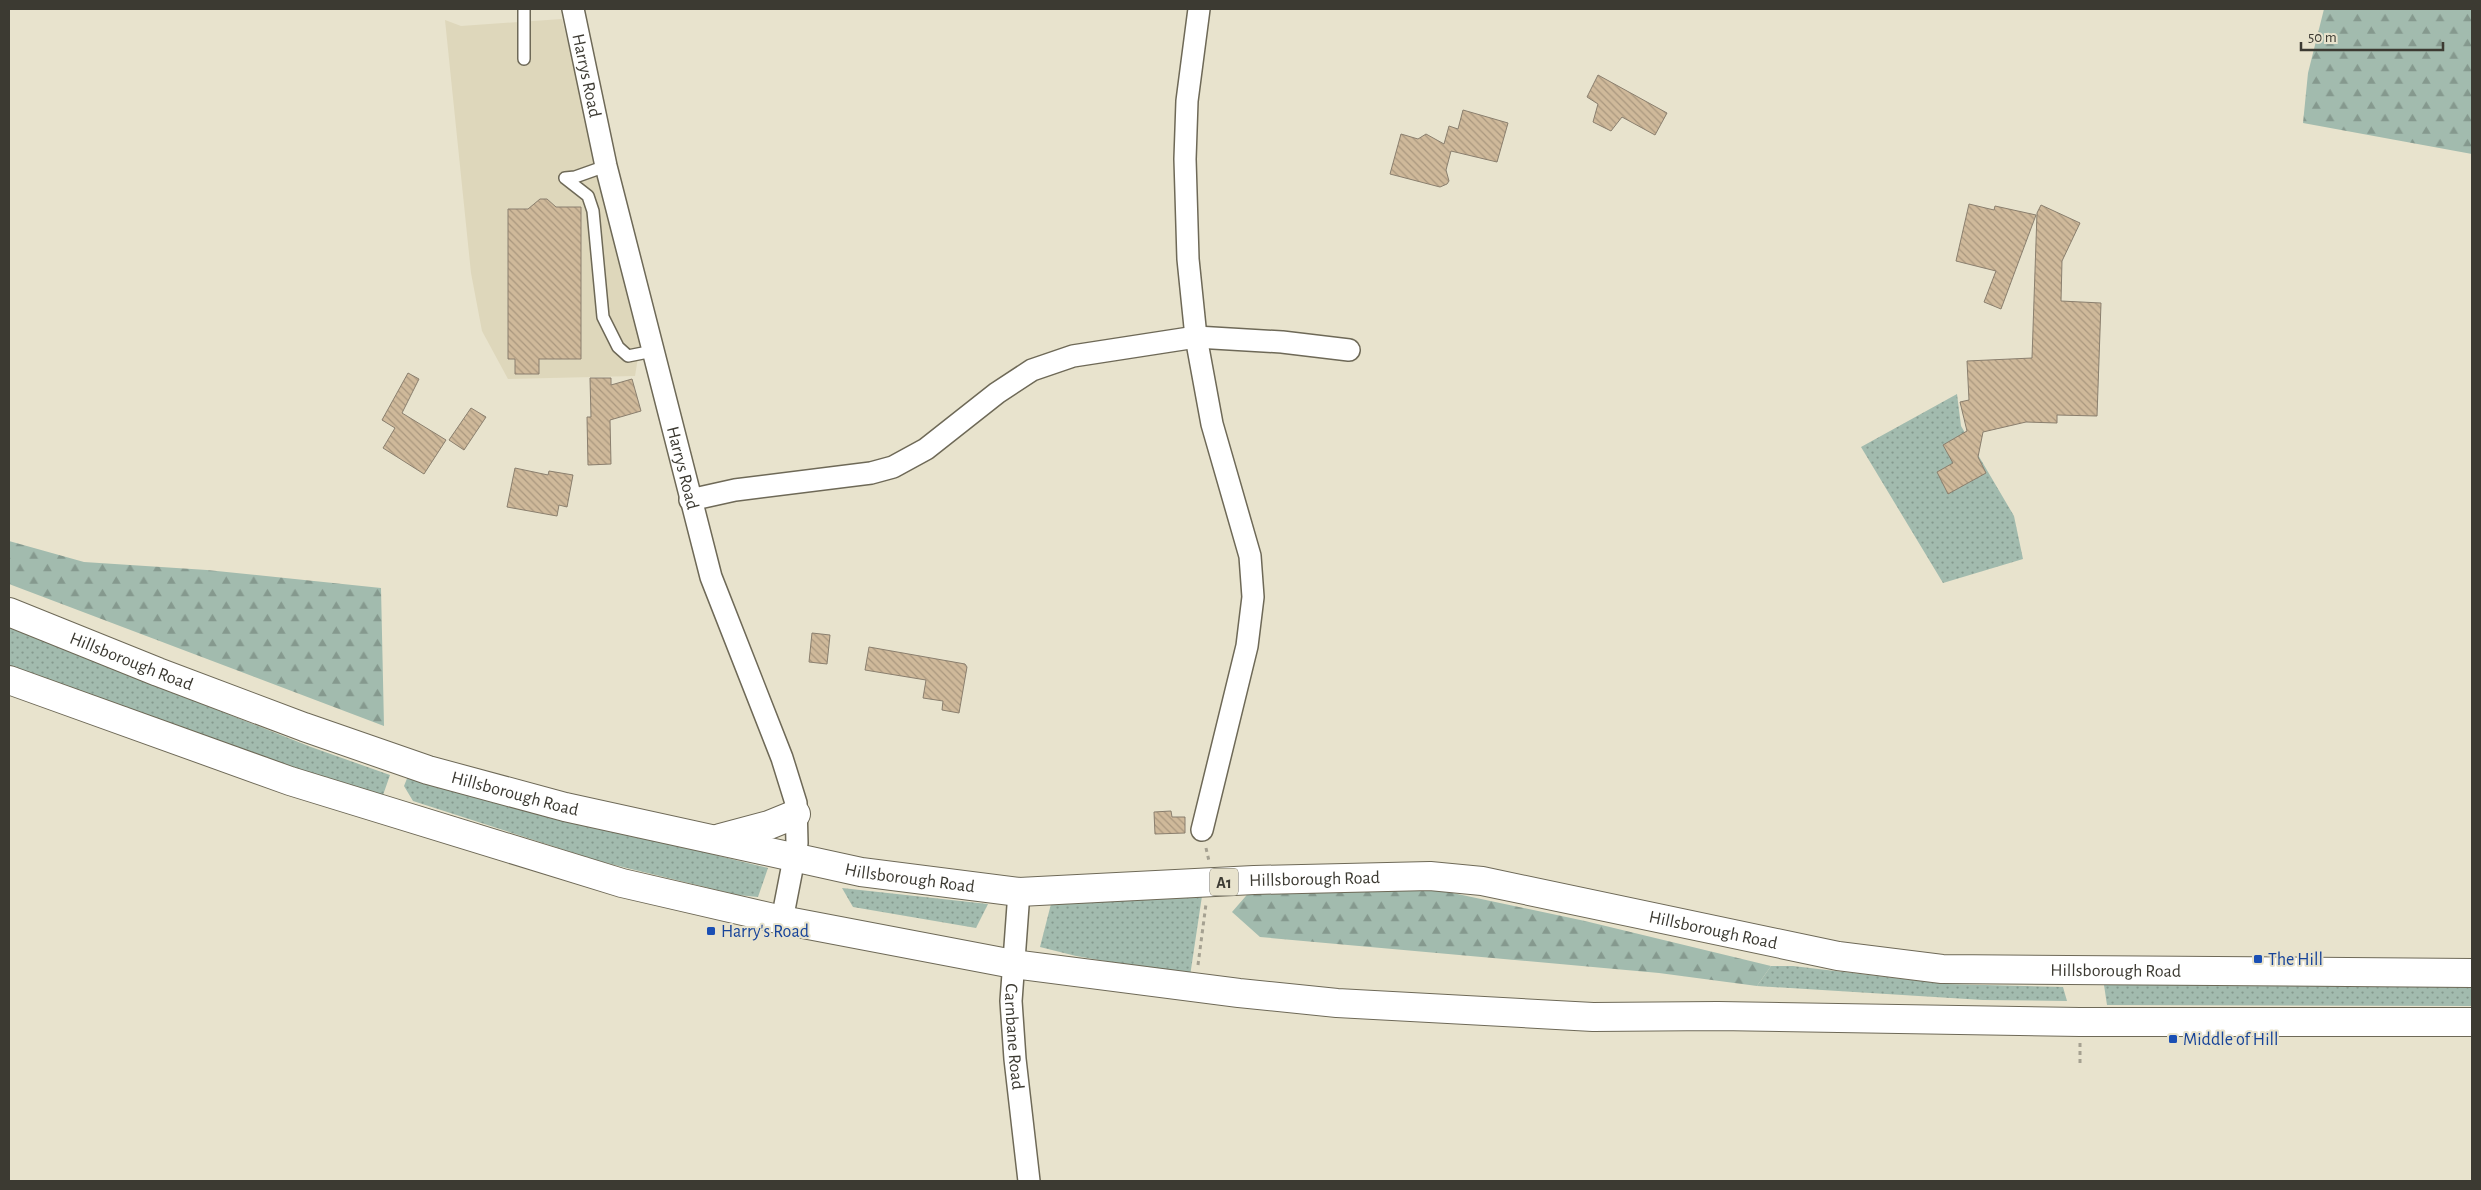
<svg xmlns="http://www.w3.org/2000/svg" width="2481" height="1190" viewBox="0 0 2481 1190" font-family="'Alegreya Sans',sans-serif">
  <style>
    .built { fill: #ded7bb }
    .grass { fill: url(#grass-dots) }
    .forest { fill: url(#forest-firs) }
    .building { fill: url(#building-back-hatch); stroke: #8a7f6e }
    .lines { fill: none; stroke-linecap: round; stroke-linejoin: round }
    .lane-casing { stroke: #6e6957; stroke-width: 14 }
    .street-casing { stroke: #6e6957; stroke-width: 24 }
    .highway-casing { stroke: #6e6957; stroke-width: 30 }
    .path { stroke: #a5a191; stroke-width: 3; stroke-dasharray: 4 4; stroke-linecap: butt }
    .lane { stroke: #fff; stroke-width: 11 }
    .street { stroke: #fff; stroke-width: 21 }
    .highway { stroke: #fff; stroke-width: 28 }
    .transit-dot { fill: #1a4fb4; stroke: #e8e3cd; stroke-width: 2 }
    .labels { text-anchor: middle; stroke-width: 4; stroke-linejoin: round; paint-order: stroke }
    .shield { fill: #e8e3cd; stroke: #706d60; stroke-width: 1 }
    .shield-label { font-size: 16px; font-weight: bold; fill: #3c3a32 }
    .street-label { font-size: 18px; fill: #3c3a32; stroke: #e8e3cd }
    .transit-label { font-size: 18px; fill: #164399; stroke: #e8e3cd; text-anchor: start }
  </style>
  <defs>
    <pattern id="grass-dots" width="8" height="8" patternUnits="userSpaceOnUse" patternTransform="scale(1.25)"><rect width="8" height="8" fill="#a2bbae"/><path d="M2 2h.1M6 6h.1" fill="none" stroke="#85998e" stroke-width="1.8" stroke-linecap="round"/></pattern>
    <pattern id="forest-firs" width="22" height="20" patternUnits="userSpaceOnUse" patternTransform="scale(1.25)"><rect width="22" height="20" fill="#a2bbae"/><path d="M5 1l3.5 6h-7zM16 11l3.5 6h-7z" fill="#85998e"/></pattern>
    <pattern id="building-back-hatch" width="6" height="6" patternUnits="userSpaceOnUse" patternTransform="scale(1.25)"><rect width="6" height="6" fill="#cfb99a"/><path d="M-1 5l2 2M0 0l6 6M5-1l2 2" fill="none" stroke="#a9977e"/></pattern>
  </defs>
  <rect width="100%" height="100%" fill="#e8e3cd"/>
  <path class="built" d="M562 19 641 339 635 376 508 379 482 331 471 273 445 20 461 26Z"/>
  <path class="grass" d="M1957 394 1961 426 2014 516 2023 559 1943 583 1861 447Z
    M9 627 311 747 390 775 382 798 9 669Z
    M408 776 569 819 768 868 758 897 738 895 602 862 413 801 404 786Z
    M842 888 988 904 976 928 853 907Z
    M1202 896 1190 976 1076 956 1040 947 1052 900Z
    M1771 966H1793L1946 984 2063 987 2067 1001 1983 1000 1757 986Z
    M2104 985H2472V1006L2107 1005Z"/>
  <path class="forest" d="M2324 9H2472V154L2303 123 2308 73Z
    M9 541 84 562 207 570 381 588 384 726 9 584Z
    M1429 888 1585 921 1771 966 1757 986 1659 973 1260 937 1232 912 1252 889Z"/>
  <path class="building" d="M1598 75 1667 113 1655 135 1622 117 1611 131 1593 122 1598 104 1587 97Z
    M1463 110 1508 123 1497 162 1451 151 1446 170 1449 181 1447 184 1440 187 1390 174 1401 134 1418 139 1426 134 1444 144 1449 126 1458 129Z
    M540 199H547L556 207H581V359H539V374H515V359H508V209H528Z
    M1969 204 1994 210 1995 206 2036 215 2001 309 1984 302 1996 271 1956 261Z
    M2041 205 2080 223 2062 261 2061 301 2101 303 2097 416 2057 415V423L2026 422 1983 432 1978 457 1986 473 1948 494 1937 472 1953 463 1943 445 1967 431 1960 402 1969 400 1967 361 2032 358 2037 213Z
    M408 373 419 379 402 413 446 440 424 474 383 448 395 428 382 420Z
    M590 378H611V385L632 379 641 411 610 420 611 464 588 465 587 417H591Z
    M471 408 486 417 464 450 449 440Z
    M515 468 548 475 549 471 573 475 567 507 559 505 557 516 507 507Z
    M812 633 830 635 827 664 809 662Z
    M869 647 965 664 967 667 959 713 942 710 943 701 923 698 926 680 865 670Z
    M1171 811 1172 817H1185V833L1155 834 1154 812Z"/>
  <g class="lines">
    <defs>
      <path id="lane" d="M524 59V9
        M565 178 588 196 593 211 603 317 618 347 628 356 653 351
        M565 178 575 177 606 166"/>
      <g id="street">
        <path id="s1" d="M573 9 606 166 711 577 782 758 796 803 797 843 782 920"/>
        <path d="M1199 9 1187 101 1185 159 1188 259 1196 337 1212 424 1250 556 1253 597 1247 646 1202 830"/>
        <path d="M690 500 735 490 871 473 893 467 926 449 997 393 1032 370 1073 356 1196 337 1282 342 1349 350"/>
        <path id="s2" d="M1019 892 1011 1001 1015 1059 1029 1181"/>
      </g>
      <g id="highway">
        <path id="s3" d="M9 612 158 672 304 727 428 770 565 807 861 872 1019 892 1254 880 1430 876 1482 881 1838 956 1942 969 2472 973"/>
        <path d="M9 680 290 781 622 883 782 920 1013 964 1239 993 1337 1003 1593 1017 1718 1016 2080 1022H2472"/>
        <path d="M720 838 769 825 796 814"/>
      </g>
    </defs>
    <use href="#lane" class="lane-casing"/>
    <use href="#street" class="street-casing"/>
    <use href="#highway" class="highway-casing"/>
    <path class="path" d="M1206 848 1209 861
      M1198 965 1206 904
      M2080 1043V1065"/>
    <use href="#lane" class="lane"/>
    <use href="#street" class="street"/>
    <use href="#highway" class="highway"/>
  </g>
  <g class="transit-dot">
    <rect x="706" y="926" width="10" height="10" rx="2.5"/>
    <rect x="2253" y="954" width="10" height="10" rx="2.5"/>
    <rect x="2168" y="1034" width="10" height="10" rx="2.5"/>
  </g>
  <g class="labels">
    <rect class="shield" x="1210" y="868.5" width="28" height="27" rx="4"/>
    <g class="shield-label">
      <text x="1224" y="888">A1</text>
    </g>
    <g class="street-label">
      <text dy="6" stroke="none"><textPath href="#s1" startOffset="68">Harrys Road</textPath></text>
      <text dy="6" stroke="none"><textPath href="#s1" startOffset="472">Harrys Road</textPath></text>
      <text dy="6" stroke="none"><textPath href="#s3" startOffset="132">Hillsborough Road</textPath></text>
      <text dy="6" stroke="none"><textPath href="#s3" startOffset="538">Hillsborough Road</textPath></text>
      <text dy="6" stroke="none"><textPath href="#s3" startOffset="942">Hillsborough Road</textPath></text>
      <text dy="6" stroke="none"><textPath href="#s3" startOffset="1348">Hillsborough Road</textPath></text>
      <text dy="6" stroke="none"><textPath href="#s3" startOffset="1752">Hillsborough Road</textPath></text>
      <text dy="6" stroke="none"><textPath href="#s3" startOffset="2158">Hillsborough Road</textPath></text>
      <text dy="6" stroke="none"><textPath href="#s2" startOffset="145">Carnbane Road</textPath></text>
    </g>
    <g class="transit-label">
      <text x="721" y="937">Harry's Road</text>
      <text x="2268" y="965">The Hill</text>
      <text x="2183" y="1045">Middle of Hill</text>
    </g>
  </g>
  <rect width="2481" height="1190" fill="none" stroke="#3c3a32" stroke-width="20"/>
  <path d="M2301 42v8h142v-8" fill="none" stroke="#3c3a32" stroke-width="2.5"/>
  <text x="2308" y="42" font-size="15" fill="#3c3a32" stroke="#e8e3cd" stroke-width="4" paint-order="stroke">50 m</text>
</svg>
